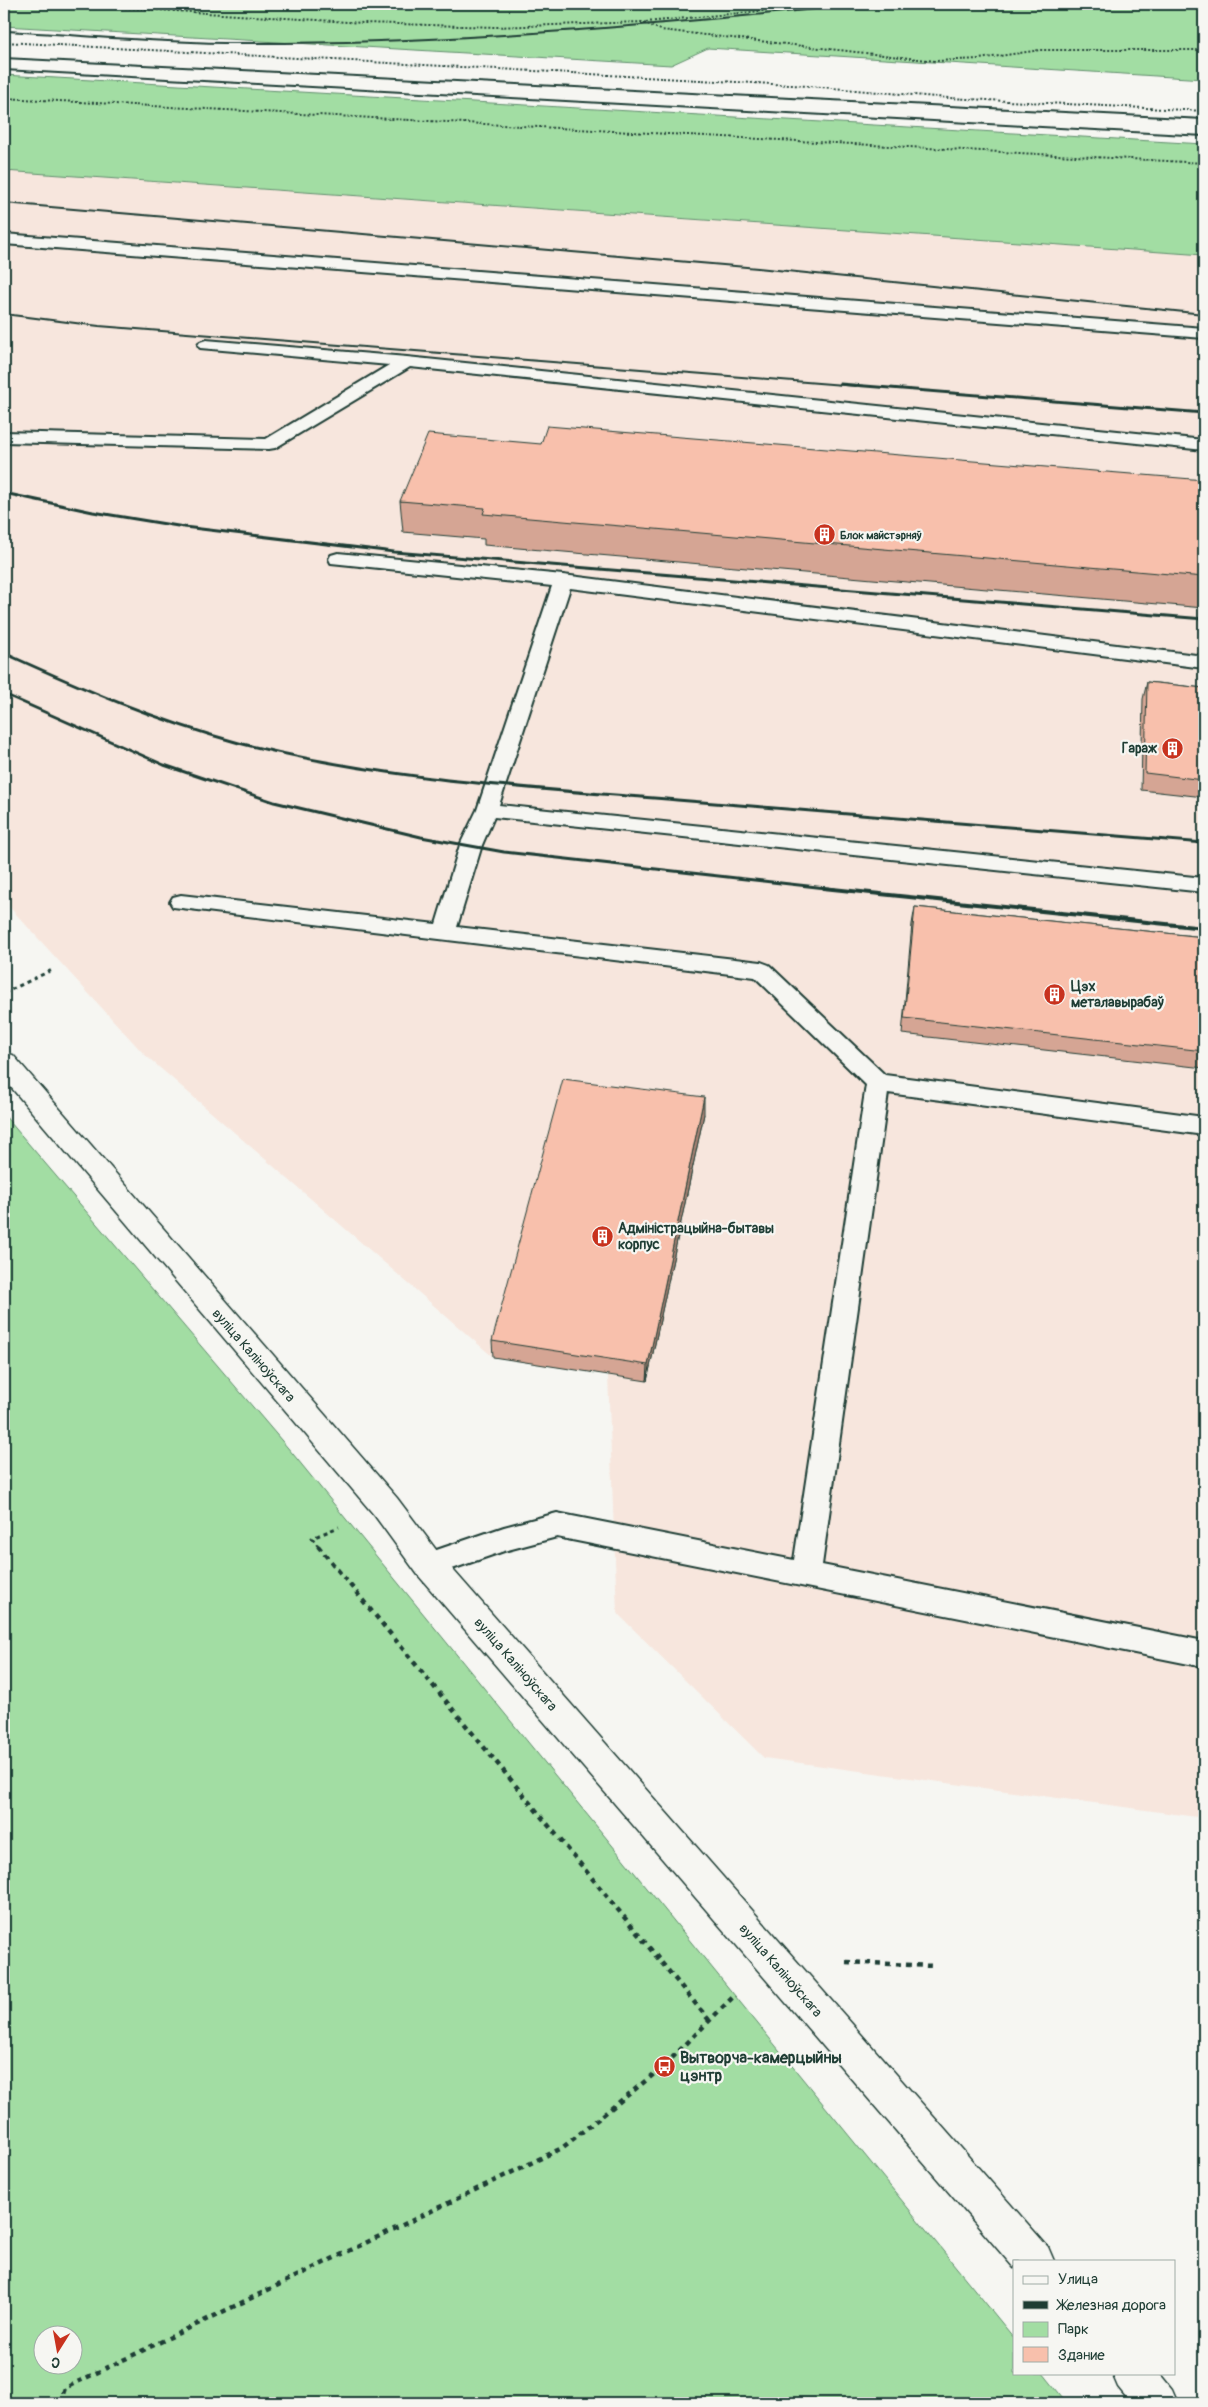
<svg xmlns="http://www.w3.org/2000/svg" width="1208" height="2407" viewBox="0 0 1208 2407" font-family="Pangolin,sans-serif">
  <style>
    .built { fill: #f7e6dd }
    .green { fill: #a2dda3; stroke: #608d6c; fill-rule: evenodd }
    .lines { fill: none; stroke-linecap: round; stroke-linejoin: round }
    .lane-casing { stroke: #1f3d34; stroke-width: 4 }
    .secondary-casing { stroke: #1f3d34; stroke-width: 3 }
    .path-far2 { stroke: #1f3d34; stroke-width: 2; stroke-dasharray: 2 2; stroke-linecap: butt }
    .path-far1 { stroke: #1f3d34; stroke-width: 3; stroke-dasharray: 4 4; stroke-linecap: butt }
    .path { stroke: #1f3d34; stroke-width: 4.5; stroke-dasharray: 5 5; stroke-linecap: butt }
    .lane { fill: #f6f6f2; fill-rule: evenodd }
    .secondary { fill: #f6f6f2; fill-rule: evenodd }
    .rail-far2 { stroke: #1f3d34; stroke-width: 2 }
    .rail-far1 { stroke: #1f3d34; stroke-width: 3 }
    .rail { stroke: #1f3d34; stroke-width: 4 }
    .wall { fill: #d5a594; stroke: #1f3d34 }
    .shaded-wall { fill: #ae8678; stroke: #1f3d34 }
    .building { fill: #f8c0ac; stroke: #1f3d34 }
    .labels { text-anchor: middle; stroke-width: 4.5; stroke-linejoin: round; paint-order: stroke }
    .far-poi-label { font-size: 11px; font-weight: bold; fill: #1f3d34; stroke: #f6f6f2; text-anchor: start }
    .poi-label { font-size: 14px; font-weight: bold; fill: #1f3d34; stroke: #f6f6f2; text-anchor: start }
    .street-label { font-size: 14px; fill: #1f3d34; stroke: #f6f6f2 }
    .near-poi-label { font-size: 16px; font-weight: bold; fill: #1f3d34; stroke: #f6f6f2; text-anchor: start }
  </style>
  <rect width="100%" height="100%" fill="#f6f6f2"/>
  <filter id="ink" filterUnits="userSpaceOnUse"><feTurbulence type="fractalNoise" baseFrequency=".02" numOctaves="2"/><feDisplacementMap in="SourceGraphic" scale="10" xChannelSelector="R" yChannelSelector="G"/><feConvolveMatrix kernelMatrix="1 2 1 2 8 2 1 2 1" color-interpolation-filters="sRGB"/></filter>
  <g filter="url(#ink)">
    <path class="built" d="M4 171 1204 255V1818L764 1758 617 1613 608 1375 493 1357 144 1054 4 901Z"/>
    <path class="green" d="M4 4H1204V79L708 48 671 65 4 26Z
      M4 75 1204 144V255L4 171Z
      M4 1115 293 1454 1014 2338V2373H1043L1067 2403H4ZM72 2334V2364H42V2334Z"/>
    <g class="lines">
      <defs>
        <path id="lane" d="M4 234 1204 328V338L4 244Z
          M206 340 407 357 1204 440V450L410 367 275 448 269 449 4 442V432L266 439 389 365 200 348 198 345 200 342Z
          M338 553 563 575 1204 656V668L570 588 499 805 1204 878V892L494 817 482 845 457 927 761 962 769 965 885 1075 1204 1117V1135L888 1093 822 1565 1204 1641V1667L557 1537 504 1551 429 1577 419 1574 415 1565 419 1556 504 1527 557 1513 794 1560 866 1085 755 977 173 907 170 902 173 897 181 895 436 924 460 845 477 810 552 586 331 563 329 559 331 555Z"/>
        <path id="secondary" d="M4 1053 13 1055 397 1498 440 1555 1048 2247 1054 2261H1014V2268L418 1575 375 1516 4 1079Z
          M1112 2373H1159L1172 2389 1178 2403H1131L1118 2387Z"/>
      </defs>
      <use href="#lane" class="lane-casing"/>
      <use href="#secondary" class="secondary-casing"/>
      <path class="path-far2" d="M65 4 364 23 495 27 642 22 661 30 936 61 979 59 1040 50H1204
        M646 22 833 4
        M4 42 809 86 948 98 1204 111
        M4 98 1204 163"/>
      <path class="path-far1" d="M4 993 52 970
        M319 1547 312 1538 339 1527"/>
      <path class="path" d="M318 1546 709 2020
        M846 1962 934 1966
        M60 2403 65 2388 562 2148 664 2066 733 1997"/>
      <use href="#lane" class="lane"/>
      <use href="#secondary" class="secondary"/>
      <path class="rail-far2" d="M4 31C82 35 160 43 238 43 448 44 657 25 866 4
        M4 58 1204 119
        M4 70 1204 136
        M4 203 758 268 1204 314
        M4 314 99 326 856 386"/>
      <path class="rail-far1" d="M840 384 1204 413
        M4 493 93 512 184 527 394 552 1204 619
        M4 653C81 688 157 721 239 743 382 780 531 788 677 800 853 814 1028 829 1204 843
        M4 694 164 765 274 802 421 837 504 852 835 889"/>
      <path class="rail" d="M823 888 1204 928"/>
    </g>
    <path class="wall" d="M1204 480V608L484 545V539L403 532 400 501Z
      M1147 682 1204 688V797L1141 790 1143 699Z
      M915 907 1204 937V1068L902 1034 912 924Z
      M704 1114 647 1381 493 1357 492 1341Z"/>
    <path class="shaded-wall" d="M704 1097V1114L647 1381 648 1365Z"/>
    <path class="building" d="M547 426 1204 480V577L483 514 485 508 400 501 428 434 541 444Z
      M1147 682 1204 688V780L1145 773Z
      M915 907 1204 937V1051L904 1018Z
      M563 1079 704 1097 648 1365 492 1341Z"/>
  </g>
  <defs>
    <symbol id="building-disc" viewBox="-11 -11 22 22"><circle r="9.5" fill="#c8321e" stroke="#f6f6f2"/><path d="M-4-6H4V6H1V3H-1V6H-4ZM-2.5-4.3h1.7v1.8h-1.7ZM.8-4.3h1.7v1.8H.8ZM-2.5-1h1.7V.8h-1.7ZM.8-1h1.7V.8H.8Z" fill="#fff"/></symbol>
    <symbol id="bus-disc" viewBox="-11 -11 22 22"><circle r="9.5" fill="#c8321e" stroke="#f6f6f2"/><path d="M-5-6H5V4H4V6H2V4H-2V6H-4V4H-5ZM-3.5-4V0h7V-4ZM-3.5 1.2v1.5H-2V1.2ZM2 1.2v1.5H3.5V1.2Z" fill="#fff"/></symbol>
  </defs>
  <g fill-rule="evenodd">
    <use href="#building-disc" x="812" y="522" width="25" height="25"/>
    <use href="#building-disc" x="1160" y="736" width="25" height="25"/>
    <use href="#building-disc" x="1042" y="982" width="25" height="25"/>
    <use href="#building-disc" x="590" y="1224" width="25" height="25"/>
    <use href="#bus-disc" x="652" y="2054" width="25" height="25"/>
  </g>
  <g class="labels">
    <g class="far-poi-label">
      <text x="840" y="539">Блок майстэрняў</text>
    </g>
    <g class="poi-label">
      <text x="1157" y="753" text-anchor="end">Гараж</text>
      <text x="1071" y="991">Цэх<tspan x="1071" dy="16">металавырабаў</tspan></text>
      <text x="618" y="1233">Адміністрацыйна-бытавы<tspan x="618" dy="16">корпус</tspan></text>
    </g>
    <g class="street-label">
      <text transform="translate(254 1355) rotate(49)" y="5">вуліца Каліноўскага</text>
      <text transform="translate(516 1664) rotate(49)" y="5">вуліца Каліноўскага</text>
      <text transform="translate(781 1970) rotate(49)" y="5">вуліца Каліноўскага</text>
    </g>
    <g class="near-poi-label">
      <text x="680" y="2063">Вытворча-камерцыйны<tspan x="680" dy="18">цэнтр</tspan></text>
    </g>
  </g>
  <rect width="1208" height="2407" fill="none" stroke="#f6f6f2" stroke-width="20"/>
  <rect x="10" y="10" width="1188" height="2387" fill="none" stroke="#1f3d34" stroke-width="2" filter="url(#ink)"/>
  <rect x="1013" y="2260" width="162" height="115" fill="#f6f6f2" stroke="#a0aca6"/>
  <rect x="1023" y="2276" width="25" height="8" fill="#f6f6f2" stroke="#a0aca6"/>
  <text x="1058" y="2284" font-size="15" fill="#1f3d34">Улица</text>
  <rect x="1023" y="2301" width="25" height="8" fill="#1f3d34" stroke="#a0aca6"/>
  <text x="1058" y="2310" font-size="15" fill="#1f3d34">Железная дорога</text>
  <rect x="1023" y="2322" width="25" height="15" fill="#a2dda3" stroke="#a0aca6"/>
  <text x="1058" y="2334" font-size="15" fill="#1f3d34">Парк</text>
  <rect x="1023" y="2347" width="25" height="15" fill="#f8c0ac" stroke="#a0aca6"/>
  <text x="1058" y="2360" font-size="15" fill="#1f3d34">Здание</text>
  <g transform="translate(58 2350) rotate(191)"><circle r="24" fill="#f6f6f2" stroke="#a0aca6"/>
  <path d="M0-4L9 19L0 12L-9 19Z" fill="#c8321e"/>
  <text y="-8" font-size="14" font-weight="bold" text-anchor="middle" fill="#1f3d34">С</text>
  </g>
</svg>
